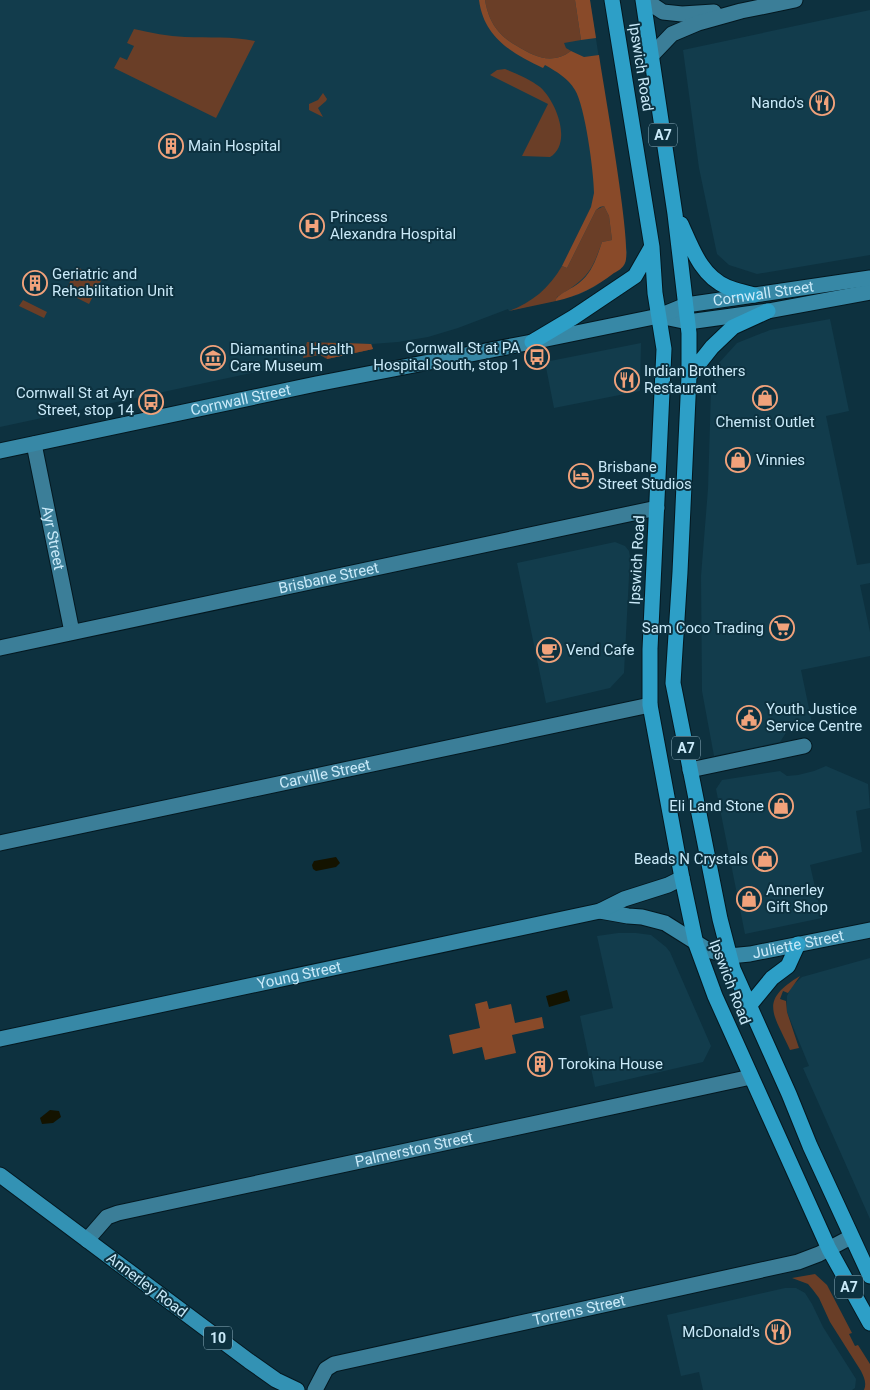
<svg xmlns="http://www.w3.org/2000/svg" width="870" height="1390" viewBox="0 0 870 1390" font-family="Roboto,sans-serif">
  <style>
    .built { fill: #123c4c }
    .green { fill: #6a3e27 }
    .forest { fill: #894a29 }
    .water { fill: #141300 }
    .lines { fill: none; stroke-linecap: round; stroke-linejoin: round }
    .street-casing { stroke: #041820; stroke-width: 17 }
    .secondary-casing { stroke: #041820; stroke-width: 17 }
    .primary-casing { stroke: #041820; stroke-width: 17 }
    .highway-casing { stroke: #041820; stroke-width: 17 }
    .street { stroke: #3b7e98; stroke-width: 15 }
    .secondary { stroke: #3788a6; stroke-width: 15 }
    .primary { stroke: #3392b4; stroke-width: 15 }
    .highway { stroke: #2d9fc7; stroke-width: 15 }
    .labels { text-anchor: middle; stroke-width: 4; stroke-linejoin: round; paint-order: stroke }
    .shield { fill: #0d313f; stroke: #91b2c1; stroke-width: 1 }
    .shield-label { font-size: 14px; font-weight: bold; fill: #caeaf9 }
    .street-label { font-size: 15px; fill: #caeaf9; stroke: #0d313f }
    .poi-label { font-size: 15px; fill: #caeaf9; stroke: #0d313f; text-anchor: start }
  </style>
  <rect width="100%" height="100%" fill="#0d313f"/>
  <path class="built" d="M0 0H590L621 201 627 252 625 264 596 286 578 295 509 311 508 309 458 328 428 337 398 342 372 344 373 349 327 359 320 355 304 358 302 362 0 427Z
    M870 10V255L757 274 729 265 717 254 699 168 683 50Z
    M830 319 849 411 826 416 857 565 870 563V583L860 585 870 632V656L801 670 812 723 789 728 780 742 714 756 702 691 701 576 708 489 711 390 718 364 737 343 770 330Z
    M641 343 640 391 554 408 545 362Z
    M615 542 625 546 629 551 630 557 624 673 610 688 546 703 517 563Z
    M826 766 868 784 870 808 856 811 862 852 810 865 822 918 745 934 716 789 722 780 780 771 787 776 798 775 814 771Z
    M618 933H636L651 935 666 947 670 952 711 1046 703 1062 595 1087 580 1016 613 1008 597 936Z
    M870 958V1219L803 1068 809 1066 787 1012V996L792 986 802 977Z
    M785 1288H796L805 1293 812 1304 823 1327 856 1379 855 1388 852 1390H703L699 1372 681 1376 667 1315Z"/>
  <path class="green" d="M485 0H575L581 40 564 43 566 48 571 51C552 65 535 57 517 46 510 42 504 38 499 32 491 23 487 12 485 0Z
    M134 29C151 33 168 36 185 37 209 38 232 36 255 41L216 118 114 68 120 57 127 60 134 46 127 43Z
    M505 69C516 73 531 80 540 87 556 101 573 143 550 157L522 156 548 104 490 75 497 70Z
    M323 93 327 99 326 101 318 108 323 117 309 110V104L318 100Z
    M604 206 609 216 612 240 602 242C591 274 586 279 557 297L556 301 509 311C533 302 549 288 562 266L567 268 596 210Z
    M77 267 102 279 89 304 65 292Z
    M23 300 47 312 44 318 19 306Z
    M307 342 371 344 373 349 327 359 320 355 303 358Z
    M800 976 788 993 783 991 780 999 786 1001 787 1012 799 1048 790 1050C774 1014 758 1001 800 976Z
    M815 1274 827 1285 852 1333 849 1334 855 1346 858 1345 870 1364V1390H864C867 1383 864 1377 861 1371L830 1322 819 1298 813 1290 808 1284 792 1278Z"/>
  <path class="forest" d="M479 0H485C487 12 491 23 499 32 504 38 510 42 517 46 535 57 552 65 571 51L584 57 599 55C603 83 633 249 625 263 623 268 618 271 614 273 596 287 578 296 556 301V299C561 292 572 289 579 283 592 273 597 257 602 242L612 240 609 216 604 206 600 207 596 210 567 268 562 266 591 207 594 193C594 173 585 106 575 90 568 78 557 72 545 65L543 68C512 53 484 38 479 0Z
    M575 0H590L596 38 581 40Z
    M328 343 371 344 373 349 327 359Z
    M487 1001 489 1009 511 1004 515 1023 542 1017 544 1028 512 1035 516 1053 485 1060 482 1047 453 1054 449 1035 480 1028 475 1004Z"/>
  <path class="water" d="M336 857 340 863 336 867 316 871 313 869 312 865 314 861Z
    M567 990 570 1001 549 1007 546 996Z
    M50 1110 59 1111 61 1117 53 1123 42 1124 40 1118Z"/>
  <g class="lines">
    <defs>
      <g id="street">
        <path d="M645 0 663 12 682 14 714 12"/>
        <path d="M651 56 672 34 698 23 741 11 795 0"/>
        <path id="s1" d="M34 444 72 632"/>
        <path id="s2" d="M0 648 657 508"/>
        <path d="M690 770 804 746"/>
        <path id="s3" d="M0 843 650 705"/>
        <path id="s4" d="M87 1240 107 1217 118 1213 751 1077"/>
        <path id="s5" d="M315 1390 326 1369 334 1364 798 1262 819 1254 851 1237"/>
      </g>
      <g id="secondary">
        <path d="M659 316 688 322 768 311 870 292"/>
        <path id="s6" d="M0 451 316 384 532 342 659 316 686 305 870 278"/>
        <path id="s7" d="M600 911 628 916 642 917 665 923 708 950 729 956 750 954 870 930"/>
        <path id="s8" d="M0 1039 600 911 624 899 668 885 682 878"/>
      </g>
      <path id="primary" d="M0 1175 249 1361 276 1380 297 1390"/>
      <path id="highway" d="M612 0 652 247 655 293 664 349 650 649V705L682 878 696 944 715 996 829 1249 870 1323
        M643 0 675 214 689 333V376L680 572 674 666 673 683 676 698 720 919 733 969 789 1094 810 1146 870 1276
        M681 224C692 248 701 276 727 287 736 291 745 292 754 295
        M532 342 574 317 635 276 651 248
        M689 376 712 347 733 327 768 311
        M749 1006 772 978 788 966 798 944"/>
    </defs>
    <use href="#street" class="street-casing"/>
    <use href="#secondary" class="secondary-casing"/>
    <use href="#primary" class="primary-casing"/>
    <use href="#highway" class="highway-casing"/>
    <use href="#street" class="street"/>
    <use href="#secondary" class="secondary"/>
    <use href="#primary" class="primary"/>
    <use href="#highway" class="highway"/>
  </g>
  <defs>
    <symbol id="restaurant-ring" viewBox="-11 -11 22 22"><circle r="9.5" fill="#0d313f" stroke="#f1a27b" stroke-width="1.5"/><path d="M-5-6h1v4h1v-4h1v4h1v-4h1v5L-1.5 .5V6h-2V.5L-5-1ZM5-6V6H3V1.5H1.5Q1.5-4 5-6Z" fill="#f1a27b"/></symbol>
    <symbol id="building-ring" viewBox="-11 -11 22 22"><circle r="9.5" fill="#0d313f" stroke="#f1a27b" stroke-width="1.5"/><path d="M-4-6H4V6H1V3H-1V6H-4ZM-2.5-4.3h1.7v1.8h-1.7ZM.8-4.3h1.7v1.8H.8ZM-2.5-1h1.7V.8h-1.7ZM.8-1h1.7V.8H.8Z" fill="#f1a27b"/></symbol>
    <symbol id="hospital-ring" viewBox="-11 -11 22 22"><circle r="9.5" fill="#0d313f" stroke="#f1a27b" stroke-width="1.5"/><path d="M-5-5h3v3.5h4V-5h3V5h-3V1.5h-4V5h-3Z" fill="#f1a27b"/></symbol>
    <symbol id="bus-ring" viewBox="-11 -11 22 22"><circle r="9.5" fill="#0d313f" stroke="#f1a27b" stroke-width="1.5"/><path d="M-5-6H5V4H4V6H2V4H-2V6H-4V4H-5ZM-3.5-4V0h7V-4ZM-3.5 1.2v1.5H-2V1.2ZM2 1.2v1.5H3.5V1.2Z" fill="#f1a27b"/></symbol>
    <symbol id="museum-ring" viewBox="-11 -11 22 22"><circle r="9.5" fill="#0d313f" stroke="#f1a27b" stroke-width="1.5"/><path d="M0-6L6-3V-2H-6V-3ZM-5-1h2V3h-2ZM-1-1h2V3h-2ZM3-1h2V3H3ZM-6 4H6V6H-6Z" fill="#f1a27b"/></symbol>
    <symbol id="shop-ring" viewBox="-11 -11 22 22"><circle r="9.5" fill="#0d313f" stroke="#f1a27b" stroke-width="1.5"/><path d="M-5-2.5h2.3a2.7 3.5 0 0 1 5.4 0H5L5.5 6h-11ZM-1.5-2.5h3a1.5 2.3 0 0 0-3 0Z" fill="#f1a27b"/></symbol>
    <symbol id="hotel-ring" viewBox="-11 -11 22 22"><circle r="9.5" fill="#0d313f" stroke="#f1a27b" stroke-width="1.5"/><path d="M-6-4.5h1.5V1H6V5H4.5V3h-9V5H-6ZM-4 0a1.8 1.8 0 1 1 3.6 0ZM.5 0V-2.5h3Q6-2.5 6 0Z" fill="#f1a27b"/></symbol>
    <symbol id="supermarket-ring" viewBox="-11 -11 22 22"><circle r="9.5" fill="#0d313f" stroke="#f1a27b" stroke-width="1.5"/><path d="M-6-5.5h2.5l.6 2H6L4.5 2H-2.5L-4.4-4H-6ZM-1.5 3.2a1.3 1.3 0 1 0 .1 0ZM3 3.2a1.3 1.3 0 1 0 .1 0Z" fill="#f1a27b"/></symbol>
    <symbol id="cafe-ring" viewBox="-11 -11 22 22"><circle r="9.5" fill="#0d313f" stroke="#f1a27b" stroke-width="1.5"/><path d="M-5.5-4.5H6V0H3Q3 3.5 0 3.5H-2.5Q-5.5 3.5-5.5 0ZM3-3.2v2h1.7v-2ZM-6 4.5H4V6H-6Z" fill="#f1a27b"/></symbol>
    <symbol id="civic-ring" viewBox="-11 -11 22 22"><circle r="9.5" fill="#0d313f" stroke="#f1a27b" stroke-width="1.5"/><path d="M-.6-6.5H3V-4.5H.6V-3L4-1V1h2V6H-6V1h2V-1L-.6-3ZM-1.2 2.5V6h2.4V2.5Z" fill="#f1a27b"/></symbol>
  </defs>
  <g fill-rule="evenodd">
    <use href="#restaurant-ring" x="808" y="89" width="28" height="28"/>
    <use href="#building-ring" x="157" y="132" width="28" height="28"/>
    <use href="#hospital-ring" x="298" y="212" width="28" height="28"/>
    <use href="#building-ring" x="21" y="269" width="28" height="28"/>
    <use href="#bus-ring" x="523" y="343" width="28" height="28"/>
    <use href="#museum-ring" x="199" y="344" width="28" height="28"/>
    <use href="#restaurant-ring" x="613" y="366" width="28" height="28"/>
    <use href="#shop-ring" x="751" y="384" width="28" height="28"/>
    <use href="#bus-ring" x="137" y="388" width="28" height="28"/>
    <use href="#shop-ring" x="724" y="446" width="28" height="28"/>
    <use href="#hotel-ring" x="567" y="462" width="28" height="28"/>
    <use href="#supermarket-ring" x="768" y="614" width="28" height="28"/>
    <use href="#cafe-ring" x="535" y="636" width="28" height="28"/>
    <use href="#civic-ring" x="735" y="704" width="28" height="28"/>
    <use href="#shop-ring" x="767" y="792" width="28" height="28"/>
    <use href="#shop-ring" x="751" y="845" width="28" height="28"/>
    <use href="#shop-ring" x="735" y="885" width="28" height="28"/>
    <use href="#building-ring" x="526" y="1050" width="28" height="28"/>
    <use href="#restaurant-ring" x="764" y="1318" width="28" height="28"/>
  </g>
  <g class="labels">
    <g class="shield">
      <rect x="649" y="123.5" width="28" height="23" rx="4"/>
      <rect x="672" y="736.5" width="28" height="23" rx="4"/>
      <rect x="835" y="1275.5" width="28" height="23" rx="4"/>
      <rect x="204" y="1326.5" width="28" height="23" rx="4"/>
    </g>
    <g class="shield-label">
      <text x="663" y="140">A7</text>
      <text x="686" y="753">A7</text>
      <text x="849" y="1292">A7</text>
      <text x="218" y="1343">10</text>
    </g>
    <g class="street-label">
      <text transform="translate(641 67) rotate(81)" y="5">Ipswich Road</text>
      <text dy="5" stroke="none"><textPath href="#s6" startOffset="780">Cornwall Street</textPath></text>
      <text dy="5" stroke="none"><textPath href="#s6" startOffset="246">Cornwall Street</textPath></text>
      <text dy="5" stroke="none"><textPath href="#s1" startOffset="96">Ayr Street</textPath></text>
      <text transform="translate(637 560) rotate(-87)" y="5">Ipswich Road</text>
      <text dy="5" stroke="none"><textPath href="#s2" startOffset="336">Brisbane Street</textPath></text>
      <text dy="5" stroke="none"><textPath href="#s3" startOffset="332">Carville Street</textPath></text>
      <text dy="5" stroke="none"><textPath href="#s7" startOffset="209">Juliette Street</textPath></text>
      <text dy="5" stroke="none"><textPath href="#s8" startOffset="306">Young Street</textPath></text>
      <text transform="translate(730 982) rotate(69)" y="5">Ipswich Road</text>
      <text dy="5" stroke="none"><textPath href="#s4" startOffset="345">Palmerston Street</textPath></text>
      <text transform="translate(147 1285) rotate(37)" y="5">Annerley Road</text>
      <text dy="5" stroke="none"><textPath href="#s5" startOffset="284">Torrens Street</textPath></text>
    </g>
    <g class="poi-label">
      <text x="804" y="108" text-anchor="end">Nando's</text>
      <text x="188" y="151">Main Hospital</text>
      <text x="330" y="222">Princess<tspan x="330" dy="17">Alexandra Hospital</tspan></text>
      <text x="52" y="279">Geriatric and<tspan x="52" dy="17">Rehabilitation Unit</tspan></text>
      <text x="520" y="353" text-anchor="end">Cornwall St at PA<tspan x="520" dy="17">Hospital South, stop 1</tspan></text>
      <text x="230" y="354">Diamantina Health<tspan x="230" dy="17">Care Museum</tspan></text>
      <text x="644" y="376">Indian Brothers<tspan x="644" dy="17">Restaurant</tspan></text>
      <text x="134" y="398" text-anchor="end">Cornwall St at Ayr<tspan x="134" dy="17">Street, stop 14</tspan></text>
      <text x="765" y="427" text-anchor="middle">Chemist Outlet</text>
      <text x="756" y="465">Vinnies</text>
      <text x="598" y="472">Brisbane<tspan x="598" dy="17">Street Studios</tspan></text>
      <text x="764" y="633" text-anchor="end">Sam Coco Trading</text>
      <text x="566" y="655">Vend Cafe</text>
      <text x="766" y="714">Youth Justice<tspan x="766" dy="17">Service Centre</tspan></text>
      <text x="764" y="811" text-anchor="end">Eli Land Stone</text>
      <text x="748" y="864" text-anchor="end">Beads N Crystals</text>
      <text x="766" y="895">Annerley<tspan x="766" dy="17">Gift Shop</tspan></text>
      <text x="558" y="1069">Torokina House</text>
      <text x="760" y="1337" text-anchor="end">McDonald's</text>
    </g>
  </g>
</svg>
